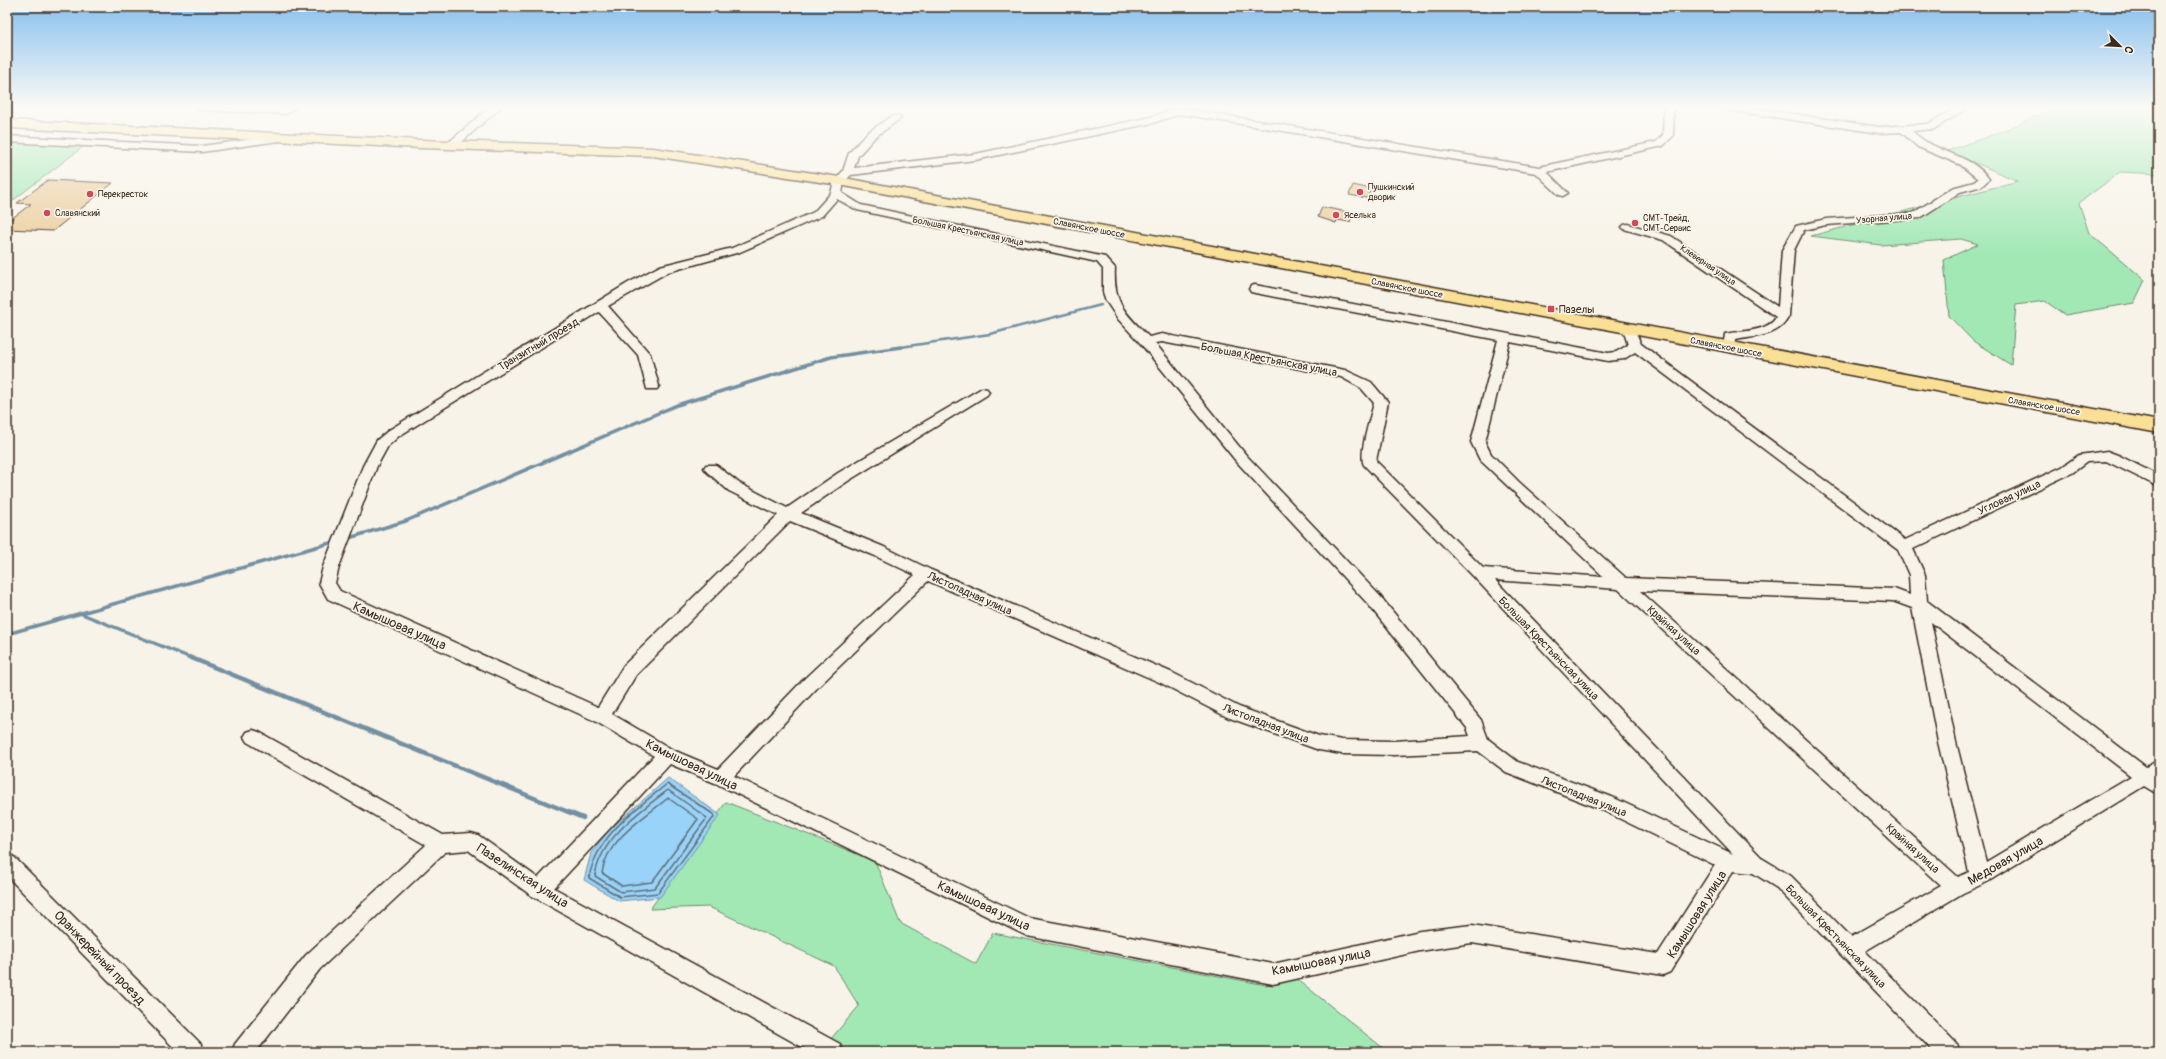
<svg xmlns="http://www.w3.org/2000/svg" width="2166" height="1059" viewBox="0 0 2166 1059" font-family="Pangolin,sans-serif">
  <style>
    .green { fill: #a2e8b5; stroke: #6e896a }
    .water { fill: #99d3f9; stroke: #738fa1 }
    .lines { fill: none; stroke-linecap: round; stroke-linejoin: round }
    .shore { stroke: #616e76; stroke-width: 1.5 }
    .stream-far2 { stroke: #738fa1; stroke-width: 2.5 }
    .stream-far1 { stroke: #738fa1; stroke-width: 3.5 }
    .stream { stroke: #738fa1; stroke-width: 4.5 }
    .building { fill: #ecce9f; stroke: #3b2a1e }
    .minor-casing { stroke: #3b2a1e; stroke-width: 3 }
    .major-casing { stroke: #3b2a1e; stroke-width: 3 }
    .minor { fill: #f7f3e8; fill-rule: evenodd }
    .major { fill: #fadf96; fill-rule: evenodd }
    .poi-dot { fill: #d1495b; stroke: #f7f3e8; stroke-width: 1.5 }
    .labels { text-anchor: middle; stroke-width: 3.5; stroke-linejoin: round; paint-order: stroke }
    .far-poi-label { font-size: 9px; fill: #3b2a1e; stroke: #f7f3e8; text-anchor: start }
    .far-street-label { font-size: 9px; fill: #3b2a1e; stroke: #f7f3e8 }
    .poi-label { font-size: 11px; fill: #3b2a1e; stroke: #f7f3e8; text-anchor: start }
    .street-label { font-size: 11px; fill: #3b2a1e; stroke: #f7f3e8 }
    .near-street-label { font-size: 13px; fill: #3b2a1e; stroke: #f7f3e8 }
  </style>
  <rect width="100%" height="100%" fill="#f7f3e8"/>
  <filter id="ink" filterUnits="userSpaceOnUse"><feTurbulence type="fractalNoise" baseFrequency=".025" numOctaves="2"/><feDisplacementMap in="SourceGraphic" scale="8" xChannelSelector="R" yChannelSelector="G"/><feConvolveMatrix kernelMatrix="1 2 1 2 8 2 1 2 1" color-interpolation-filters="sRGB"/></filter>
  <g filter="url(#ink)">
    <path class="green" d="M2059 107H2159V174L2120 172 2079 203 2089 233 2145 280 2134 303 2065 315 2045 301 2016 305 2011 365 1973 341 1949 316 1944 260 1978 244 1961 239 1881 245 1811 236 2018 181 1947 151 1995 134Z
      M7 142 84 146 7 205Z
      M726 802 875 861 900 923 976 964 993 933 1266 985 1297 979 1388 1052H851L829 1041 859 1006 834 966 709 907 650 909Z"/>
    <path class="water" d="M668 778 720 815 660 897 619 901 584 880 591 853 609 830Z"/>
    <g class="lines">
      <path class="shore" d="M667 784 713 814 714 817 658 893 620 897 589 878C597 835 635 810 667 784Z
        M668 790 707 818 655 888 621 892 595 876C600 839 640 811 668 790Z
        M668 798 698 819 652 882 622 886 602 873C606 840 644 818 668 798Z"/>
      <path class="stream-far2" d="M894 348 990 334 1101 305"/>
      <path class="stream-far1" d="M349 538 406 521 677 405 831 357 901 347
        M82 614 191 658
        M7 634 330 543"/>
      <path class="stream" d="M189 657 583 818"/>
    </g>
    <path class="building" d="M48 180 113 183 53 231 7 229V222L31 204 17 203Z
      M1353 185 1371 189 1367 198 1349 195Z
      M1322 207 1353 213 1350 222 1337 220 1336 223 1318 217Z"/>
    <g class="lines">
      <defs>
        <path id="minor" d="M194 107 284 108 296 107 286 114 199 110Z
          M490 107H501L456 147H448L447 145 448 143Z
          M1664 107H1674L1673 136 1663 146 1547 172 1568 193 1563 196 1559 195 1536 173 1180 114 1153 123 975 160 851 175 844 182 842 193 861 205 1105 257 1115 268C1113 303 1125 313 1149 337L1162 334 1345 370 1371 382 1388 402 1376 461 1483 568 1604 577 1480 460 1471 442 1498 340 1255 293 1251 292 1249 289 1251 286 1255 285 1608 353 1616 352 1628 345 1623 329 1629 325 1633 326 1641 344 1905 540 2062 467 2079 455 2107 451 2120 456 2159 476V487L2106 461 2087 462 2072 473 1913 549 1925 575 1927 601 2146 767 2159 760V795L2144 786 1987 882 1963 893 1865 951 1957 1044 1960 1052H1934L1777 888 1753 873 1733 871 1670 972 1663 975 1472 943 1420 951 1273 984 1027 936 715 783 670 764 554 888 840 1044 843 1052H811L532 896 468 850 445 852 320 969 256 1052H232L235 1044 306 955 426 845 247 742 244 737 247 732 253 730 259 732 443 835 471 833 478 835 538 878 654 756 595 721 328 599 319 583 323 567 363 466 377 440 389 430 628 283 660 266 732 248 814 212 831 193 834 181 843 171 849 153 867 133 892 116H900L901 118 875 137 858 156 854 168 975 154 1151 117 1179 108 1539 167 1656 142 1663 135ZM837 199 857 210 1097 262 1103 269V292L1106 301 1118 319 1141 344 1236 461 1368 604 1467 728 1470 736 1394 741 1342 740 1319 736 1239 707 1173 673 931 570 884 547 801 513 848 481 987 395 989 392 987 389 982 388 838 473 787 508 739 483 716 465H706L704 468 706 471 729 491 778 515 624 665 598 707 340 591 335 583 339 567 377 466 388 446 399 436 599 312 638 355 647 389H657L659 386 650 354 608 306 668 272 740 252 822 216ZM1162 342 1341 377 1361 388 1374 403C1371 415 1358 455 1364 465L1474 577 1733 854 1612 797 1518 762 1488 739 1481 720 1380 596 1246 455 1155 343ZM1510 342 1608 361 1624 359 1635 352 1898 550 1909 575 1910 595 1894 589 1626 578 1519 482 1491 454 1485 442ZM790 521 873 555 915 575 805 678 718 769 673 750 612 714 636 675ZM1495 580 1618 589 1941 886 1851 937 1791 876 1763 859ZM928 581 1161 683 1227 717 1319 750 1342 754 1394 755 1478 751 1506 772 1600 809 1715 865 1658 954 1472 925 1420 931 1273 964 1029 918 734 776 817 688ZM1640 591 1893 601 1912 608 1938 742 1969 872 1958 877ZM1931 622 2131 776 1986 862 1956 742Z
          M1722 107H1746L1879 127 1928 124 1957 107H1969L1934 129 1912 131C1935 154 1971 153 1989 179L1982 186 1960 192 1920 218 1826 225 1804 230 1794 250 1789 316C1779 337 1756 336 1735 340L1734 351H1724L1723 348 1725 334C1739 331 1769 332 1776 317L1663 240 1624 229 1622 227 1624 225 1628 224 1671 236 1778 307 1782 250 1796 226 1826 219 1913 213 1952 188 1974 182 1978 179 1961 165 1918 147 1901 132 1879 133 1727 110Z
          M282 135 286 136V140L202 152 7 142V136L202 146Z
          M7 854 14 857 201 1044 204 1052H178L7 876Z"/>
        <path id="major" d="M7 120 421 140 653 148 839 177 2159 421V433L839 185 653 156 421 148 7 128Z"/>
      </defs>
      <use href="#minor" class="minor-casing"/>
      <use href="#major" class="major-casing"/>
      <use href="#minor" class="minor"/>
      <use href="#major" class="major"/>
    </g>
  </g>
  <linearGradient id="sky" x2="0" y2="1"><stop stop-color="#88c0ef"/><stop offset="0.42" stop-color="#fbfaf5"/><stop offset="1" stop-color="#fbfaf5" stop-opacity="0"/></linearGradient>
  <rect width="2166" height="255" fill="url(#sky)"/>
  <g class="poi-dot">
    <circle cx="1360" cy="192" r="4"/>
    <circle cx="90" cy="194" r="4"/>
    <circle cx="47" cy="213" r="4"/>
    <circle cx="1336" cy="215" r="4"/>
    <circle cx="1635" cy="223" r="4"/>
    <rect x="1547" y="305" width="8" height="8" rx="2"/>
  </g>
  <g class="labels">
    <g class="far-poi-label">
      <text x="1368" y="190">Пушкинский<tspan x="1368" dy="10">дворик</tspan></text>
      <text x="98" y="197">Перекресток</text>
      <text x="55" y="216">Славянский</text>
      <text x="1344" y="218">Яселька</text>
      <text x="1643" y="221">СМТ-Трейд,<tspan x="1643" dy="10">СМТ-Сервис</tspan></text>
    </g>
    <g class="far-street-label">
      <text transform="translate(1884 218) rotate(-5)" y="3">Узорная улица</text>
      <text transform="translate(1089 228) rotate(11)" y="3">Славянское шоссе</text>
      <text transform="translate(968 231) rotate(12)" y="3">Большая Крестьянская улица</text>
      <text transform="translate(1708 265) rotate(34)" y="3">Клеверная улица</text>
      <text transform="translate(1407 288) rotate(11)" y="3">Славянское шоссе</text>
      <text transform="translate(1726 347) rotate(11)" y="3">Славянское шоссе</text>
      <text transform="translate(2044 406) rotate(10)" y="3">Славянское шоссе</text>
    </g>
    <g class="poi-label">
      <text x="1559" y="313">Пазелы</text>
    </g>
    <g class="street-label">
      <text transform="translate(538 344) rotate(-31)" y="4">Транзитный проезд</text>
      <text transform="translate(1269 359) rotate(11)" y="4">Большая Крестьянская улица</text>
      <text transform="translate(2009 497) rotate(-25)" y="4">Угловая улица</text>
      <text transform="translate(970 593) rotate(24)" y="4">Листопадная улица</text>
      <text transform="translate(1674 630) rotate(42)" y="4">Крайняя улица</text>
      <text transform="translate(1549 648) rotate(46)" y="4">Большая Крестьянская улица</text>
      <text transform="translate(1266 723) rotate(21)" y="4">Листопадная улица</text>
      <text transform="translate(1584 796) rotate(22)" y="4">Листопадная улица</text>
      <text transform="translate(1913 848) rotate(42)" y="4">Крайняя улица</text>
      <text transform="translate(1836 936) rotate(46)" y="4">Большая Крестьянская улица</text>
    </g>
    <g class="near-street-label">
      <text transform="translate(400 625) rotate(24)" y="5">Камышовая улица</text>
      <text transform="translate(692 764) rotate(26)" y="5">Камышовая улица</text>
      <text transform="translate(2005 860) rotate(-30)" y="5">Медовая улица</text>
      <text transform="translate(523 875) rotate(33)" y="5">Пазелинская улица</text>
      <text transform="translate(984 905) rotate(25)" y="5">Камышовая улица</text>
      <text transform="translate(1696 914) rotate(-58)" y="5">Камышовая улица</text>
      <text transform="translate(100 957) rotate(46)" y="5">Оранжерейный проезд</text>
      <text transform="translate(1321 961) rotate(-11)" y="5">Камышовая улица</text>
    </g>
  </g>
  <rect width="2166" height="1059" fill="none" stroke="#f7f3e8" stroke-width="24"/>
  <rect x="12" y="12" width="2142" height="1035" fill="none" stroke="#3b2a1e" stroke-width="1.5" filter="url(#ink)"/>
  <g transform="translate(2120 46) rotate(114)" stroke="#f7f3e8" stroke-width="3" paint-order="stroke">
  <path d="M0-3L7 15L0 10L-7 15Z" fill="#3b2a1e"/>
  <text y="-6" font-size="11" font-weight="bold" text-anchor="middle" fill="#3b2a1e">С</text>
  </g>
</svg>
